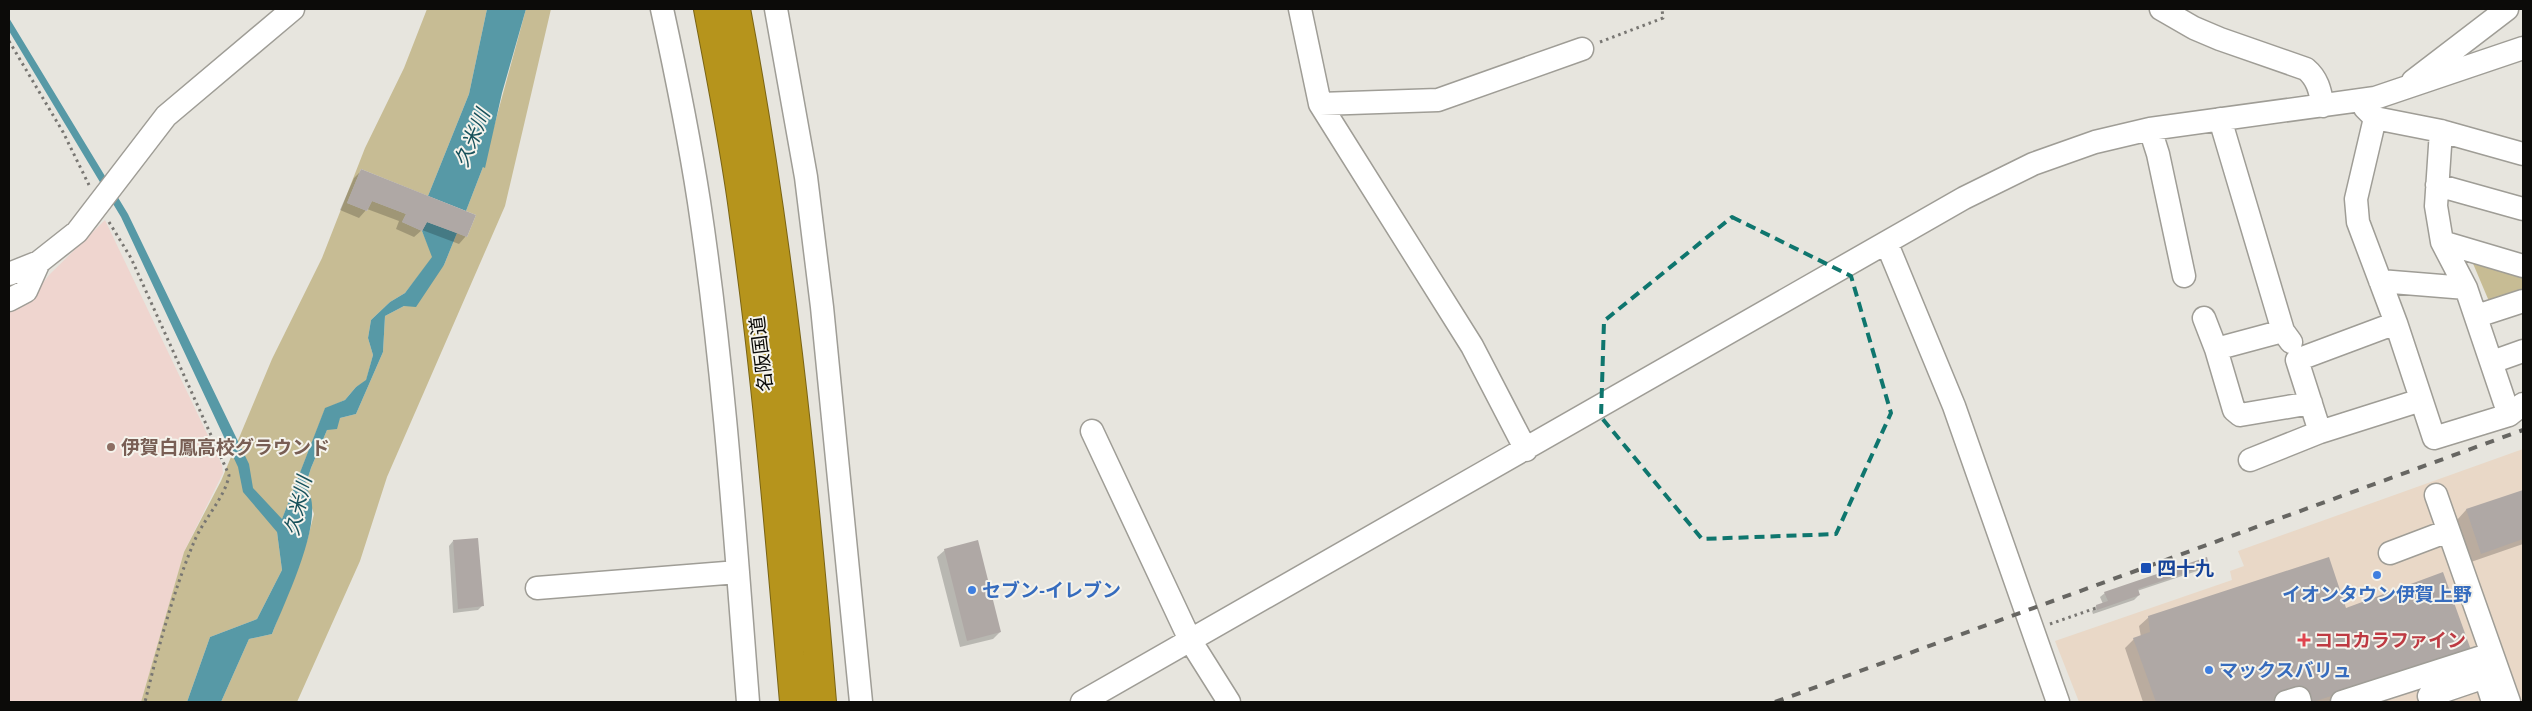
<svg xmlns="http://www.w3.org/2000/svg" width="2532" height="711" viewBox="0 0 2532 711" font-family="'Zilla Slab','Noto Sans JP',serif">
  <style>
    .commercial { fill: #e9d8c7 }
    .education { fill: #efd5cf }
    .green { fill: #c7bc94 }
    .water { fill: #5799a6 }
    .shadow { fill: #0003 }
    .building { fill: #afa8a5 }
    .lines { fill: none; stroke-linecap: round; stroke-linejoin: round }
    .minor-casing { stroke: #9f9d96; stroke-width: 25 }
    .highway-casing { stroke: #7a6415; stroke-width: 30 }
    .path { stroke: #787672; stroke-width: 3; stroke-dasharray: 2.5 4; stroke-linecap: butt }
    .minor { stroke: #fff; stroke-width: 22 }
    .highway { stroke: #b6941c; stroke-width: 28 }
    .rail { stroke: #676662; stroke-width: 4; stroke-dasharray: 9 9; stroke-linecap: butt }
    .marked { fill: none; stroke: #0f766e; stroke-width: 4; stroke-dasharray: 10 6; stroke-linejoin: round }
    .education-dot { fill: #8d6e63; stroke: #f5f3ec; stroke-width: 2 }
    .transit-dot { fill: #1a4fb4; stroke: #f5f3ec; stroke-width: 2 }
    .shop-dot { fill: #3f7fe0; stroke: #f5f3ec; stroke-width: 2 }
    .health-dot { fill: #e0444e; stroke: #f5f3ec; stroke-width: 2 }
    .labels { text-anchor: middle; stroke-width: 4; stroke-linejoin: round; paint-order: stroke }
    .street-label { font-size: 19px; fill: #0c0b09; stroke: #f5f3ec }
    .education-label { font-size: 19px; font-weight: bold; fill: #785e54; stroke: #f5f3ec; text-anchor: start }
    .transit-label { font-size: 19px; font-weight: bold; fill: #164399; stroke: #f5f3ec; text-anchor: start }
    .shop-label { font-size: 19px; font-weight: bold; fill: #366cbe; stroke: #f5f3ec; text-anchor: start }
    .health-label { font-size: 19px; font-weight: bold; fill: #be3a42; stroke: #f5f3ec; text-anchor: start }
    .water-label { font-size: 20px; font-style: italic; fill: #17515b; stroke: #f5f3ec }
  </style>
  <rect width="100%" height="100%" fill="#e7e5de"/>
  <path class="commercial" d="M2523 449V702H2079L2055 641 2232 580 2230 571 2244 566 2238 551Z"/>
  <path class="education" d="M105 220 222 465 223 473 184 552 141 702H9V310L35 293 49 275Z"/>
  <path class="green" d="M427 9H487L469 94 428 196 361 169 347 203 367 211 372 201 406 214 402 222 422 231 433 257 405 293 390 302 371 320 368 338 373 355 366 381 356 387 345 400 325 409 277 532 282 570 257 619 210 637 187 702H141L184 552 221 481 272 359 322 258 365 148 404 68Z
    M526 9H551L505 206 387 477 360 561 297 702H221L249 639 272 634 307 541 314 514 305 487 311 468 327 430 340 418 356 414 383 352 385 316 404 306 444 265 457 233 467 237 476 215 466 211 483 167Z
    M2469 254 2523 269V295L2491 306Z"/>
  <path class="water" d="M487 9H526L502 93 485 168 483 167 466 211 428 196 469 94Z
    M9 18 128 214 249 464 253 488 282 519 325 408 345 400 356 387 366 380 373 355 368 338 371 320 390 302 405 293 432 257 422 231 427 222 457 233 444 265 416 307 404 306 385 316 383 352 356 414 340 418 337 429 327 430 311 468 305 487C330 511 283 605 272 634L249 639 221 702H187L210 637 257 619 282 570 277 532 243 492 238 467 121 217 9 31Z"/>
  <path class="shadow" d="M361 171 466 236 459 244 422 230 414 237 396 229 399 221 367 209 359 218 340 210 354 178Z
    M2523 491V544L2471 562 2457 520 2466 510Z
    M453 541 482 606 478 610 453 613 449 546Z
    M945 550 1000 632 993 639 960 647 937 557Z
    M2208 564 2203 569 2137 591 2139 595 2134 600 2093 614 2092 611 2096 606 2103 604 2100 597 2105 593Z
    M2345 609 2461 659 2330 702H2143L2125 648 2134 639 2141 637 2139 626 2149 617Z"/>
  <path class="building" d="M361 169 476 215 467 237 427 222 422 231 402 222 406 214 372 201 367 211 347 203Z
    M2523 490V539L2481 554 2466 509Z
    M478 538 484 606 458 609 453 540Z
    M978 540 1001 632 967 641 944 549Z
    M2207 557 2209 565 2138 589 2140 595 2097 610 2096 605 2108 601 2104 592Z
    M2329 557 2346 608 2443 572 2471 650 2313 702H2156L2133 638 2150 632 2148 616Z"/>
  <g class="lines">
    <defs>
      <path id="minor" d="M662 9C676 73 689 137 699 202 724 368 735 535 748 702
        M776 9 806 177 822 307 861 702
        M1300 9 1320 104 1472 346 1526 450
        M2161 9 2194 28 2220 39 2306 69C2318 79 2320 91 2323 106
        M2413 81 2507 9
        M1320 104 1438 100 1582 49
        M2365 108 2375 118 2441 131 2523 154
        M2375 118 2356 199 2358 222 2396 323 2434 438 2509 415 2523 404
        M2220 119 2283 331
        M2150 129 2158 154 2184 276
        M2441 131 2436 206 2442 242 2466 288 2509 415
        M2437 185 2523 209
        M2442 242 2523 266
        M1887 244 1954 406 2058 702
        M9 274 39 262 77 232 166 116 293 9
        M2380 281 2466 288
        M9 300 26 291 39 262
        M2477 316 2523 301
        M2204 318 2216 349 2234 410 2240 415 2311 403
        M2396 323 2297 360 2320 432 2421 400
        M2216 349 2283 331 2291 342
        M2492 362 2523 351
        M1092 431 1190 640 1229 702
        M2250 460 2320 432
        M2436 495 2509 702
        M2390 553 2448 531
        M537 588 738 572
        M2429 696 2485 677 2493 702
        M1082 702 1964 198 2033 164 2095 142 2150 129 2375 98 2523 48
        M2286 702 2299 698 2300 702
        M2342 702 2482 657"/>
      <path id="highway" d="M708 9C721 78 735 147 744 217 767 378 780 540 794 702
        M736 9C779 238 803 470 822 702"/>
    </defs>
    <use href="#minor" class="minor-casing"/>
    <use href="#highway" class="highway-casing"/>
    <path class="path" d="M9 41 63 132 89 185
      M1600 42 1663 18 1662 9
      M109 222 131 258 229 475C226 496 203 520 194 542 173 592 158 649 145 702
      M2050 624 2096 608"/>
    <use href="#minor" class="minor"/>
    <use href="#highway" class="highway"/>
    <path class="rail" d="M1775 702 2523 430"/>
  </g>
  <path class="marked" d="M1732 217 1851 276 1891 413 1836 534 1702 539 1601 417 1604 321Z"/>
  <circle class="education-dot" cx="111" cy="447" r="5"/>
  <rect class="transit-dot" x="2140" y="562" width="12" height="12" rx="2.5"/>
  <g class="shop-dot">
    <circle cx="2377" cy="575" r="5"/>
    <circle cx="972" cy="590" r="5"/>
    <circle cx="2209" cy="670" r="5"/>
  </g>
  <path class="health-dot" d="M2301.5 632.5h5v5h5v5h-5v5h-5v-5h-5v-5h5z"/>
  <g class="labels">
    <g class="street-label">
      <text transform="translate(761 354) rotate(-97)" y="7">名阪国道</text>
    </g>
    <g class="education-label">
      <text x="121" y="454">伊賀白鳳高校グラウンド</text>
    </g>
    <g class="transit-label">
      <text x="2157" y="575">四十九</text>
    </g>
    <g class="shop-label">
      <text x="982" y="597">セブン-イレブン</text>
      <text x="2377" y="601" text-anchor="middle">イオンタウン伊賀上野</text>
      <text x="2219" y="677">マックスバリュ</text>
    </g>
    <g class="health-label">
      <text x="2314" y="647">ココカラファイン</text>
    </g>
    <g class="water-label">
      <text transform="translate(472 138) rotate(-67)" y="7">久米川</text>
      <text transform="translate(298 506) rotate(-77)" y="7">久米川</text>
    </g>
  </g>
  <rect width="2532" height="711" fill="none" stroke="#0c0b09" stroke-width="20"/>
</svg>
